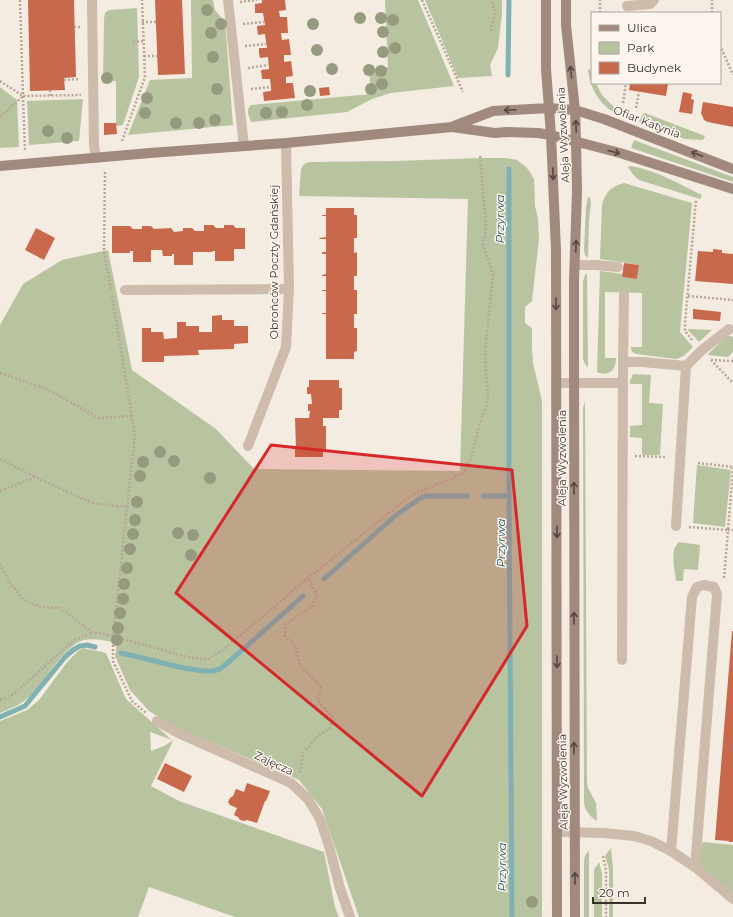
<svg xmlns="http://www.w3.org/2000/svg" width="733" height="917" viewBox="0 0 733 917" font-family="Montserrat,sans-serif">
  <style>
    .green { fill: #b8c4a0; fill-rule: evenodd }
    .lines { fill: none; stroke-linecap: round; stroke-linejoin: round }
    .stream { stroke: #7fb0b2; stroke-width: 5 }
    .building { fill: #c8694b }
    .path { stroke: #b9a596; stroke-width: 2.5; stroke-dasharray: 2 2; stroke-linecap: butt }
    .lane { stroke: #cdbbac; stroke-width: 10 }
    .street { stroke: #cdbbac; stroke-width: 10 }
    .secondary { stroke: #a18a7d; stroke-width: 10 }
    .tree { fill: #969b7f }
    .oneway { stroke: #544640 }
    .marked { fill: #d62828; fill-opacity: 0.2; stroke: #d62828; stroke-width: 3; stroke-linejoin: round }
    .labels { text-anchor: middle; stroke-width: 3; stroke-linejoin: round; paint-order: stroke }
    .street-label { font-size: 11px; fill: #3b302b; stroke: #fbf5ee }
    .water-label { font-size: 12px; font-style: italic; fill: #1f5a5e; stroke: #fbf5ee }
  </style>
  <rect width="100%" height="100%" fill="#f4ebe1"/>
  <path class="green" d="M191 0H213L215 10 225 22 233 125 128 135 150 80 192 78Z
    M385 0H418L454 86 391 93 372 99 347 112 251 122 248 114V109L251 105 371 94 369 69 388 67Z
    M425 0H502V14L498 48 490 65 492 76 459 78 457 76Z
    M137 8 139 77 123 125 116 126V81L103 82 104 19 105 13 109 10Z
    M588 69 591 70 592 71V83H596L602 95 617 110V114C599 105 590 88 588 69Z
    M0 87 17 100 19 147 0 148Z
    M83 99 79 141 29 145 27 101Z
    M645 113 705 136 703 140 685 139 639 122 642 115Z
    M634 140 733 177V182L631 148Z
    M481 158H507L517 160 526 167 530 172 534 179 535 206 538 219 539 239 532 301 525 307V323L532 328V349L533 363 542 401V917H359L322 809 299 780 180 729 149 711 130 690 115 656 117 643C107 641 94 638 84 640 64 645 44 683 29 697 20 705 12 708 0 713V325L23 284 62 260 108 250 132 370 216 429 254 469 460 471 468 199 299 196 301 169 304 164 309 162 395 161Z
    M631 166C656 170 679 184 702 195L700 199 639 180C634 176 631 172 628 167Z
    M624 183 692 203 680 332 693 347C687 353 683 358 675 359L637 354C633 353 631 352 631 347H642V293L605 292V358H616C616 370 609 377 597 372L600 271 623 274 622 277 637 279 639 265 600 259 602 205C606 191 611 187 624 183Z
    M588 197 590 198 591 203 589 220 588 258 585 255 584 250 586 207Z
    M587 273 588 368 585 364 583 359V282L585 275Z
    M689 329 712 330 699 342 688 330Z
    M727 336H730L733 337V352L728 357 709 355 708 354Z
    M633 374 651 375 649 403 663 404 660 455H642V438L630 437V426L642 425V384H630V381Z
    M585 401 587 782 588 788 596 803 597 821C591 817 585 811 584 803L583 408Z
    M697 465 731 470 725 527 693 523Z
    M679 542 700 545 698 570 684 569 683 581H676C675 568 669 551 679 542Z
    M83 648 106 653 126 699 173 741 151 786 179 801 324 852 335 907 339 917H235L149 887 138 917H0V721L27 710 39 700 68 661 77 652ZM150 732 172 740V741L164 746 151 751Z
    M703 842 733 845V899L695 867Z
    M611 848 613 869V917H609V869L605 856Z
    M589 850V917H584V860L585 856Z
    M599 862 602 873V917H594V870Z"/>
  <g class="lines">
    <path class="stream" d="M508 75 509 0
      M509 169V496L512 917
      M483 496H509
      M324 579 395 516 419 499 425 496H467
      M121 653 184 668 204 671H213L220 669 231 660 303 596
      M0 717 25 706 65 657 73 650 80 646 87 645 95 647"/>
  </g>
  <path class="building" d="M28 0H74L76 77 64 78 65 90 30 91Z
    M155 0H182L185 74 158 75Z
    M262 0H285L286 10 279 11 280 17H287L288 33H281L282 40 289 39 291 55H284V62L291 61 293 76 286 77V83H293L295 98 264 101 263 92 271 91V87L270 79H262L261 70 269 69 268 57 260 58 259 53V48H267L265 34 258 35 257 26 265 25 263 13H255V4L262 3Z
    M630 83 668 84 666 96 629 90Z
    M329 87 330 95 320 96 319 88Z
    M683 92 692 94 691 99 694 100 692 114 679 112Z
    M703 102 733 107V127L708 122 704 120 701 113Z
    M104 123H116L117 134 104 135Z
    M326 208H354V215H357V238H354V253L357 252V276H354V290H357V314H354V328H357V351L354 352V359H326V314H322V313H326V291H322V290H326V276H322V275L326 274V254H322V252H326V239H320L319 238 326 237V216H322V215H326Z
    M204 225H213L216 228H224V225H233L236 228H245V249H234V261H215V251H213L212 252H193V265H174V254H172V256H163L162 250H151V262H133V251H130V253H112V226H130L133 229H142V226H151L154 229 171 228 174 232 183 231V228H192L195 231H204Z
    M36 228 55 238 44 260 25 250Z
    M713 249 722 250V253L733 254V284L695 281 698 251 713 252Z
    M624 263 639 265 637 279 622 277Z
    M693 309 721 312 720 321 693 319Z
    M222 315V320H234V326H248V343L234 344V349L198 350 199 355 164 356V362H142V328H151V332H163L164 339 177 338V322H186V326H199V332H212V316Z
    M309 380H339V388H342V410H339V418H323V426H326V449H323V457H295V449H292V448H296L295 418H309L310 411H308V404H312L311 394H307V387H309Z
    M732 631H733V842H729V841L715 840Z
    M165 763 192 776 184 792 157 779Z
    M247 783 270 791 266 801H265L257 823 247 820 244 821 240 820 238 817 234 815 237 808 230 805 228 802 230 798 233 796 236 789 244 792Z"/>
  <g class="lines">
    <path class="path" d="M20 0 23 96 25 151
      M422 0 463 92
      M240 2 257 0
      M600 13V0
      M712 13V0
      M142 22H156
      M243 24 264 22
      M74 27H80
      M491 31 495 12 491 0
      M133 42 143 41
      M720 45 733 75
      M245 46 266 44
      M144 56H157
      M248 68 268 65
      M64 80 80 79
      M0 81 23 96 81 95
      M251 89 271 87
      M50 90 51 96
      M623 103 626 83
      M636 108 639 92
      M0 117 22 97
      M122 141 145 77 142 0
      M105 172 104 252 111 289
      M112 296 135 436 113 636V661L132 701 146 713
      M688 296 733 300
      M692 340 685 331V323L696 200
      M711 360 733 383
      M711 360 733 361
      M0 373 47 389 99 418 132 416
      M635 456 666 457
      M0 459 35 477
      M698 463 733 467
      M0 491 35 477 92 503 127 507
      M689 527 728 530 733 468
      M0 564 11 584 22 598 30 603 41 607 60 608 92 632 113 636 191 658 208 659 224 649 308 578 412 495 462 474 471 459 480 423 488 401 485 353 493 274 483 245 486 226 480 155
      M724 578 728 530H733
      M0 700 15 693 74 640 91 633
      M300 773 303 753 317 737 330 728 333 718 318 701 321 687 313 678 300 666 295 646 285 636 286 624 312 606 317 596 308 578
      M603 856 606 871V917"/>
    <path class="lane" d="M92 0 94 145 96 158
      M627 6 650 4 654 0
      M575 265H596L618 267
      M125 290 289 289
      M623 362H642L686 366 702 350 729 329
      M556 383H623
      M676 526 686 366
      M622 660 623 362 624 294
      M671 851 692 597 697 587 704 585 714 587 717 594 695 867"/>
    <path class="street" d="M228 0 242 128 244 146
      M248 446 286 347 289 289 286 143
      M157 721 178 733 291 783 308 799 320 819 329 846 340 888 350 917
      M557 832 604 833 634 836 651 841 671 851 695 867 733 899"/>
    <path class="secondary" d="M546 0V69L551 135 556 250 557 917
      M566 0V25L575 110 576 141 577 191 574 281V356L575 917
      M454 126 493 111 549 108 575 110 604 119 733 169
      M0 166 150 153 286 143 452 127 495 133 506 132 538 133 551 135 620 153 733 189"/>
  </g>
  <g class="tree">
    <circle cx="207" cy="10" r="6"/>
    <circle cx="360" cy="18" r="6"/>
    <circle cx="381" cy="18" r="6"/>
    <circle cx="393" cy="20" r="6"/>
    <circle cx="221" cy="24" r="6"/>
    <circle cx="313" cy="24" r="6"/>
    <circle cx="383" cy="32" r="6"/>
    <circle cx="211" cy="33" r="6"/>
    <circle cx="395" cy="48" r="6"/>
    <circle cx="317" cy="50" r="6"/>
    <circle cx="383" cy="52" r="6"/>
    <circle cx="213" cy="57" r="6"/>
    <circle cx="332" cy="69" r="6"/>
    <circle cx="369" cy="70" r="6"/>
    <circle cx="381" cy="71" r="6"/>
    <circle cx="107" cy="78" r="6"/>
    <circle cx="382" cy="84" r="6"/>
    <circle cx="217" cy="89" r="6"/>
    <circle cx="371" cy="89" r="6"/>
    <circle cx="310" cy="91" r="6"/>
    <circle cx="147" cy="98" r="6"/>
    <circle cx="307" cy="105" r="6"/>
    <circle cx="282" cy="112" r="6"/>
    <circle cx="145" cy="113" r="6"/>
    <circle cx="266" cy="113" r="6"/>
    <circle cx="215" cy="120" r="6"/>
    <circle cx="176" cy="123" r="6"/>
    <circle cx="199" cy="123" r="6"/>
    <circle cx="48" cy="131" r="6"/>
    <circle cx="67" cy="138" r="6"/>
    <circle cx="160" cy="452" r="6"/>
    <circle cx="174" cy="461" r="6"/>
    <circle cx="143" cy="462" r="6"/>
    <circle cx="140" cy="476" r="6"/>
    <circle cx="210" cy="478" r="6"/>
    <circle cx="137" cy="502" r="6"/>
    <circle cx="135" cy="520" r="6"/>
    <circle cx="178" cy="533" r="6"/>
    <circle cx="133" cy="534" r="6"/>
    <circle cx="193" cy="535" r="6"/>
    <circle cx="130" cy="549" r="6"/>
    <circle cx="191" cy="555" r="6"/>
    <circle cx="127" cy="568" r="6"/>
    <circle cx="124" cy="584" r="6"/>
    <circle cx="123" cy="599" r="6"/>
    <circle cx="120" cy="613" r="6"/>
    <circle cx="118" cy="628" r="6"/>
    <circle cx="117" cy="640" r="6"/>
    <circle cx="532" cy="902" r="6"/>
  </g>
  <defs><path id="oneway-shaft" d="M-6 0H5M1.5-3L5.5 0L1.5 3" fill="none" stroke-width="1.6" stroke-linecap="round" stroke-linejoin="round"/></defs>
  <g class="oneway">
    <use href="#oneway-shaft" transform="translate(571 72) rotate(-96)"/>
    <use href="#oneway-shaft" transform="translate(510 110) rotate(178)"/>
    <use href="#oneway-shaft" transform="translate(576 126) rotate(-92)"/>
    <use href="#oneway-shaft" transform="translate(614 152) rotate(15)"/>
    <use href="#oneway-shaft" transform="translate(697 154) rotate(-159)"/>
    <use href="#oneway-shaft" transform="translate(553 174) rotate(88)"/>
    <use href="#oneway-shaft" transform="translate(576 246) rotate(-88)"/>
    <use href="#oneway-shaft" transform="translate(556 304) rotate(90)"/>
    <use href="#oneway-shaft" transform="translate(574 488) rotate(-90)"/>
    <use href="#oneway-shaft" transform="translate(557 532) rotate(90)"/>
    <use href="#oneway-shaft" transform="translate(574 618) rotate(-90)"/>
    <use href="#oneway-shaft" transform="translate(557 662) rotate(90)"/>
    <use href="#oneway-shaft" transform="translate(574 748) rotate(-90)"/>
    <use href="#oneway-shaft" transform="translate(575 878) rotate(-90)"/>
  </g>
  <path class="marked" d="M271 445 512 470 527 626 422 796 176 593Z"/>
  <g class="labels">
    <g class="street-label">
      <text transform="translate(647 122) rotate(21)" y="4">Ofiar Katynia</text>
      <text transform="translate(563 135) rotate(-93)" y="4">Aleja Wyzwolenia</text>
      <text transform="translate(274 262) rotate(-90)" y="4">Obrońców Poczty Gdańskiej</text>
      <text transform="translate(562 458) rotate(-90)" y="4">Aleja Wyzwolenia</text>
      <text transform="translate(274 763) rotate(25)" y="4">Zajęcza</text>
      <text transform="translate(563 782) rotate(-91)" y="4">Aleja Wyzwolenia</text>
    </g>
    <g class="water-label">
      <text transform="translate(500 219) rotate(-90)" y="4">Przyrwa</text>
      <text transform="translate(501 543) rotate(-90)" y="4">Przyrwa</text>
      <text transform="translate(502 867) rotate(-90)" y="4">Przyrwa</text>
    </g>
  </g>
  <rect x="591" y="12" width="130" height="72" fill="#fbf5ee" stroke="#aea6a0"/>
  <rect x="599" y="25" width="20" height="6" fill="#a18a7d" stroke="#aea6a0"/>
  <text x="627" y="32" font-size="12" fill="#3b302b">Ulica</text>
  <rect x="599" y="42" width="20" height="12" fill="#b8c4a0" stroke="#aea6a0"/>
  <text x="627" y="52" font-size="12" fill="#3b302b">Park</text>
  <rect x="599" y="62" width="20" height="12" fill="#c8694b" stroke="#aea6a0"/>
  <text x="627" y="72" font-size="12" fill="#3b302b">Budynek</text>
  <path d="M593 897v6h52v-6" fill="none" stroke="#3b302b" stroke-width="2"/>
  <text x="599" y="897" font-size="12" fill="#3b302b" stroke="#fbf5ee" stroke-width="3" paint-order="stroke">20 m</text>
</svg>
